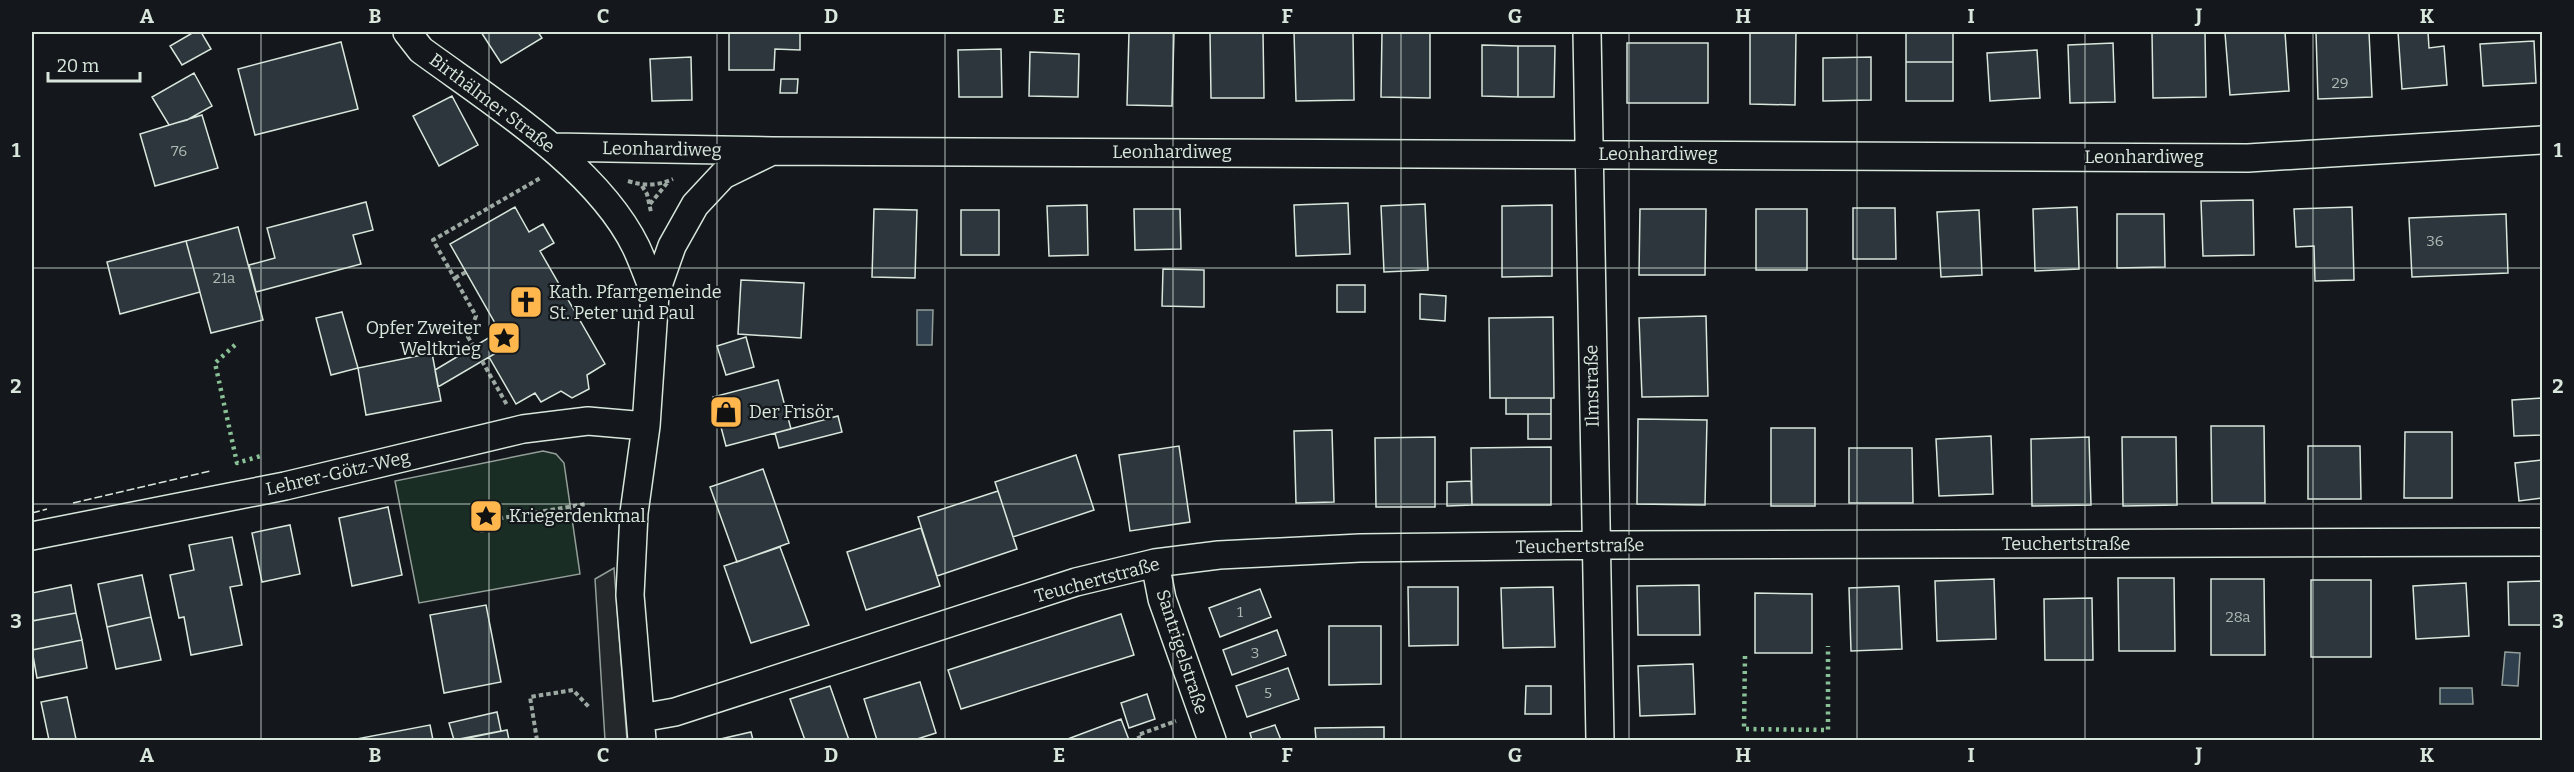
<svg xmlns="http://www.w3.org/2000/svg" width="2574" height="772" viewBox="0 0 2574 772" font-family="Bitter,serif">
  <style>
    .green { fill: #1a2d24; stroke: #939e99; stroke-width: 1.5 }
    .parking { fill: #24282b; stroke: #939e99; stroke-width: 1.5 }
    .water { fill: #2f3f4d; stroke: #939e99; stroke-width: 1.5 }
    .building { fill: #2c363c; stroke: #d8e6dc; stroke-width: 1.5 }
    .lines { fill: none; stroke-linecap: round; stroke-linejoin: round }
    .street-casing { stroke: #d8e6dc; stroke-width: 30 }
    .path { stroke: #9da8a2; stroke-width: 4; stroke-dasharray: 4.5 3; stroke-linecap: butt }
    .street { stroke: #14181c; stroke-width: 27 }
    .hedge { stroke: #8ac095; stroke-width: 4.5; stroke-dasharray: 3 4.5; stroke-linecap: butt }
    .fence { stroke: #d8e6dc; stroke-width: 1.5; stroke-dasharray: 8 3; stroke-linecap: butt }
    .grid { fill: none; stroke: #d8e6dc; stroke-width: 1.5; stroke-opacity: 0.55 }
    .labels { text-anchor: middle; stroke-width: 4.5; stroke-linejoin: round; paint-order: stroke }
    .number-label { font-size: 15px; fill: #adbab4 }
    .street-label { font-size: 18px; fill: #d8e6dc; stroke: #14181c }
    .poi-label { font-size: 18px; fill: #d8e6dc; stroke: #14181c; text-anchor: start }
    .neatline { fill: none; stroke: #d8e6dc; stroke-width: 2 }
    .grid-label { font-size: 20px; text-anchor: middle; font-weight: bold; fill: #d8e6dc }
  </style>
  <rect width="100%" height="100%" fill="#14181c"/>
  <path class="green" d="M543 451 556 454 564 463 580 574 419 603 395 481Z"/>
  <path class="parking" d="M614 568 627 740H605L595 579Z"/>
  <path class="water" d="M917 310H933L932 345H917Z
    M2505 652 2520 653 2518 686 2502 685Z
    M2440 688H2472L2473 704H2440Z"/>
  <path class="building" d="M194 32H201L211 49 182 65 170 46Z
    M481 32H538L542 38 501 63Z
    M729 32H800V50L775 49 774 70H729Z
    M1129 32H1174L1172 106 1127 105Z
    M1210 32H1263L1264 98H1211Z
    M1294 32H1353L1354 100 1296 101Z
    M1382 32H1430V98L1381 97Z
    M1750 32H1796L1795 105 1750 104Z
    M2152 32H2205L2206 97 2153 98Z
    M2246 32H2285L2289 91 2230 95 2225 33Z
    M2316 32H2369L2372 97 2318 99Z
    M2398 32H2428L2429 48 2444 46 2447 85 2402 89Z
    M1906 33H1953V62H1906Z
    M2534 41 2536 83 2483 86 2480 44Z
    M341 42 358 109 255 135 238 69Z
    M1627 43H1708V103H1627Z
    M2113 43 2115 102 2070 103 2068 45Z
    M1482 45 1518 46V97L1482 96Z
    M1518 46H1555L1554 97H1518Z
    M1001 49 1002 97H959L958 50Z
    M2037 50 2040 98 1990 101 1987 53Z
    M1030 52 1079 54 1078 97 1029 96Z
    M691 57 692 100 652 101 650 59Z
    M1871 57V100L1823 101V58Z
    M1906 62H1953V101H1906Z
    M194 73 212 106 187 120 169 125 152 97Z
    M781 79H798L797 93H780Z
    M452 96 478 145 439 166 413 116Z
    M202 115 218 168 155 186 140 134Z
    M2253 200 2254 255 2203 256 2201 201Z
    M366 202 373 230 353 235 361 264 256 292 249 265 275 258 267 228Z
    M1348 203 1350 254 1296 256 1294 205Z
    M1425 204 1428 270 1384 272 1381 206Z
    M1087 205 1088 255 1049 256 1047 206Z
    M1552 205V276L1502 277V206Z
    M515 207 529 232 543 224 554 243 540 251 605 364 587 375 589 389 572 398 561 391 541 402 535 393 516 404 489 357 508 346 450 244Z
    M2077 207 2079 269 2035 271 2033 209Z
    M2352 207 2354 280 2315 281 2314 246 2296 247 2294 209Z
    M1853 208H1895L1896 259H1853Z
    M874 209 917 210 915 278 872 277Z
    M1134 209H1180L1181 249 1135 250Z
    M1640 209H1706L1705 275H1639Z
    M1756 209H1807V270H1756Z
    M961 210H999V255H961Z
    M1979 210 1982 275 1941 277 1937 212Z
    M2117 214H2164L2165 267 2117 268Z
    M2506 214 2508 273 2412 277 2409 218Z
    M238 227 263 320 211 333 186 241Z
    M186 241 200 292 120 314 107 262Z
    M1163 269 1204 270V307L1162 306Z
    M741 280 804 283 801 338 738 334Z
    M1337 285H1365V312H1337Z
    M1420 294 1446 296 1445 321 1420 319Z
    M342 312 358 368 331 375 316 318Z
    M1706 316 1708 396 1642 397 1639 318Z
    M1553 317 1554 398H1490L1489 318Z
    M500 331 508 346 438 387 435 370Z
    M746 337 754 367 726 375 717 346Z
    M432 353 441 401 366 415 358 368Z
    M778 380 791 429 726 446 713 397Z
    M1506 398H1551V414H1506Z
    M2542 398V435L2514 436 2512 400Z
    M1528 414H1551V439H1528Z
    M838 416 842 432 779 448 775 433Z
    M1638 419 1707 420 1705 505 1637 504Z
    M2211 426H2264L2265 503H2212Z
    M1771 428H1815V506H1771Z
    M1332 430 1334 502 1296 503 1294 431Z
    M2405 432H2452V498H2404Z
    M1991 436 1993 494 1939 496 1936 439Z
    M1435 437V507H1376L1375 438Z
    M2089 437 2091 505 2032 506 2031 439Z
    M2122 437H2176L2177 505 2123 506Z
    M1179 446 1190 522 1130 531 1119 455Z
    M2308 446H2360L2361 499H2308Z
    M1551 447V505H1472L1471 448Z
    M1849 448H1912L1913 503H1849Z
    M1076 455 1094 510 1013 537 995 482Z
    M2542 460V498L2519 501 2515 463Z
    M763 469 789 543 737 562 710 487Z
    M1471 481 1472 505 1447 506V482Z
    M998 491 1017 549 937 576 918 517Z
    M388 507 402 575 352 586 339 518Z
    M290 525 300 574 262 582 252 533Z
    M921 528 940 586 866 610 847 552Z
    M232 537 242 585 230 587 242 645 191 655 184 617 179 618 170 575 194 570 189 545Z
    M780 547 809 625 751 643 724 566Z
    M142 575 151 617 107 627 98 584Z
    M2118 578H2174L2175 651H2119Z
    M1994 579 1996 639 1937 641 1935 581Z
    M2211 579H2264L2265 655H2211Z
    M2311 580H2371V657H2311Z
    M2542 581V625H2509L2508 582Z
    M2466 583 2469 636 2416 639 2413 586Z
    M71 585 76 613 32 621V593Z
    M1699 585 1700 635H1638L1637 586Z
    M1899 586 1902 649 1851 651 1849 588Z
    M1408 587H1458V645L1409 646Z
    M1553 587 1555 647 1503 648 1501 588Z
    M1260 589 1271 617 1220 637 1209 608Z
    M1755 593 1812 594V653H1755Z
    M2092 598 2093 660H2045L2044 599Z
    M486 605 501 682 444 693 430 615Z
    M76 613 82 640 32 650V621Z
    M1121 614 1134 655 961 709 948 670Z
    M151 617 161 660 116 669 107 627Z
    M1329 626H1381V684L1329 685Z
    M1277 630 1286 655 1232 675 1223 650Z
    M82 640 87 668 37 678 32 650Z
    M1693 664 1695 714 1640 716 1638 666Z
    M1288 668 1299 699 1247 717 1236 686Z
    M920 682 936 733 914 740H877L864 699Z
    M830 686 849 740H805L790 699Z
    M1526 686H1551V714H1525Z
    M1147 694 1155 719 1129 728 1121 703Z
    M67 697 76 739 49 740 41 702Z
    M497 712 501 731 454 740 449 723Z
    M1121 719 1129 740H1065Z
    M430 725 433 740H356V739Z
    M1275 725 1281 740H1252L1250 733Z
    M1384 727V740H1316L1315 728Z
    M507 730 509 740H468V738Z
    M751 732 753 740H716Z"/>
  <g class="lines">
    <defs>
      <path id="street" d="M407 32 421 50C492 102 597 167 636 247 643 262 649 279 655 294
        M1587 32 1600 740
        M553 147 772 151 2248 158 2542 140
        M32 536 285 486 523 429 588 421 646 426
        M1155 563 1162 599 1212 740
        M641 718 675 712 1076 582 1155 563 1219 555 1360 548 1610 545 2542 542
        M642 740 630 595 634 513 646 426 655 294 672 246 695 205 723 175 768 153"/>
    </defs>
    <use href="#street" class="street-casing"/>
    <path class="path" d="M628 181C644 186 657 186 673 179
      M642 186 647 194 651 212
      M650 204 668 182
      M455 278 466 272
      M474 347 468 337 476 316 433 240 542 177
      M482 361 507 405
      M496 519 494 504 475 507 479 531 498 528 496 519 586 504
      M537 740 530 697 573 690 589 707
      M1140 740 1138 735 1176 721"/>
    <use href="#street" class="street"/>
    <path class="hedge" d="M235 345 215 363 237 463 264 455
      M1745 656 1744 729 1828 730V646"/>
    <path class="fence" d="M73 503 210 471
      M32 513 47 509"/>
  </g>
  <path class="grid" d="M261 32V740M489 32V740M717 32V740M945 32V740M1173 32V740M1401 32V740M1629 32V740M1857 32V740M2085 32V740M2313 32V740M32 268H2542M32 504H2542"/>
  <defs>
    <symbol id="church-square" viewBox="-11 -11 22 22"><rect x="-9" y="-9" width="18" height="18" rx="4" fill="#ffb74d" stroke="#14181c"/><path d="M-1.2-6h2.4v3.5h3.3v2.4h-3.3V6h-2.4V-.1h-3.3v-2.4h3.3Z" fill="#111"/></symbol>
    <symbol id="sight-square" viewBox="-11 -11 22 22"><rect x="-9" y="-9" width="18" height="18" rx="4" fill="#ffb74d" stroke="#14181c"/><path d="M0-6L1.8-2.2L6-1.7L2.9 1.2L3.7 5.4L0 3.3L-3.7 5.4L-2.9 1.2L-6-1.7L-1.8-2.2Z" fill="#111"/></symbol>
    <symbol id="shop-square" viewBox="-11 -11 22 22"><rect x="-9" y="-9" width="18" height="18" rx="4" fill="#ffb74d" stroke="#14181c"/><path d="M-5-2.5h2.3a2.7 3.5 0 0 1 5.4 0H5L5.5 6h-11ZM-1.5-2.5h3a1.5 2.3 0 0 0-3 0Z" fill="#111"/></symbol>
  </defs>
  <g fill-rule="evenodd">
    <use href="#church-square" x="507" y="283" width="38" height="38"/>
    <use href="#sight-square" x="485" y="319" width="38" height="38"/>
    <use href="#shop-square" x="707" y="393" width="38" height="38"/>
    <use href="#sight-square" x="467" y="497" width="38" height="38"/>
  </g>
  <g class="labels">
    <g class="number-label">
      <text x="2340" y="88">29</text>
      <text x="179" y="156">76</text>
      <text x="2435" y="246">36</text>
      <text x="224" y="283">21a</text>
      <text x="1240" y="617">1</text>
      <text x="2238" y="622">28a</text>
      <text x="1255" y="658">3</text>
      <text x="1268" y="698">5</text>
    </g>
    <g class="street-label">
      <text transform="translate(492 103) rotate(37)" y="6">Birthälmer Straße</text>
      <text transform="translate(662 149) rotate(1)" y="6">Leonhardiweg</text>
      <text x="1172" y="158">Leonhardiweg</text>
      <text x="1658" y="160">Leonhardiweg</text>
      <text x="2144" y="163">Leonhardiweg</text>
      <text transform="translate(1592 386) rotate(-91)" y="6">Ilmstraße</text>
      <text transform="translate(338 473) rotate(-13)" y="6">Lehrer-Götz-Weg</text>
      <text x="2066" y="550">Teuchertstraße</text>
      <text transform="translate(1580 546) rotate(-1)" y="6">Teuchertstraße</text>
      <text transform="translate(1097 580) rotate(-15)" y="6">Teuchertstraße</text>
      <text transform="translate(1182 652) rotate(72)" y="6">Santrigelstraße</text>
    </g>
    <g class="poi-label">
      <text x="549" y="298">Kath. Pfarrgemeinde<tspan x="549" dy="21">St. Peter und Paul</tspan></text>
      <text x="481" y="334" text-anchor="end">Opfer Zweiter<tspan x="481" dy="21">Weltkrieg</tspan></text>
      <text x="749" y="418">Der Frisör</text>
      <text x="509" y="522">Kriegerdenkmal</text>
    </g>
  </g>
  <rect width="2574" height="772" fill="none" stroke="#14181c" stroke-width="66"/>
  <path d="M48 72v9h92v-9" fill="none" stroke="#d8e6dc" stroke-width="3"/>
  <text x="57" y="72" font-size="18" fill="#d8e6dc" stroke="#14181c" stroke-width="4.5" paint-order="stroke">20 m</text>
  <rect x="33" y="33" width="2508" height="706" class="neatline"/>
  <g class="grid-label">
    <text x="147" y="23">A</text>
    <text x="375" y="23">B</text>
    <text x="603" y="23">C</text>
    <text x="831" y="23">D</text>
    <text x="1059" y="23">E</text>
    <text x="1287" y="23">F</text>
    <text x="1515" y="23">G</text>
    <text x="1743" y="23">H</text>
    <text x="1971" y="23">I</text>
    <text x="2199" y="23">J</text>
    <text x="2427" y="23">K</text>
    <text x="16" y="157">1</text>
    <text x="2558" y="157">1</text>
    <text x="16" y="393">2</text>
    <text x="2558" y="393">2</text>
    <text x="16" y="628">3</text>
    <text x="2558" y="628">3</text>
    <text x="147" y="762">A</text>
    <text x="375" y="762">B</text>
    <text x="603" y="762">C</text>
    <text x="831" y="762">D</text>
    <text x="1059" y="762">E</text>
    <text x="1287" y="762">F</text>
    <text x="1515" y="762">G</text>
    <text x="1743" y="762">H</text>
    <text x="1971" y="762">I</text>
    <text x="2199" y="762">J</text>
    <text x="2427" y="762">K</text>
  </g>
</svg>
